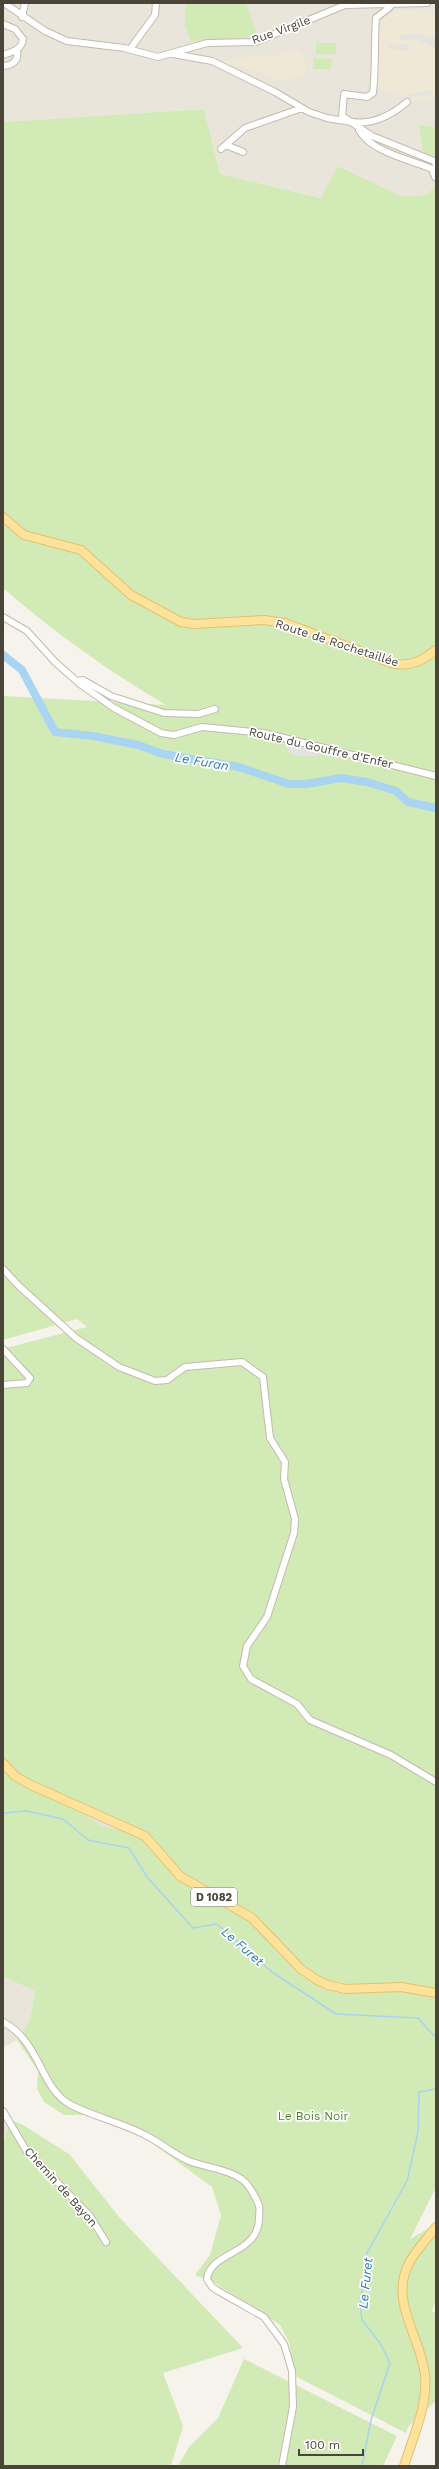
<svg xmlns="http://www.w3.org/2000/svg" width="439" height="2469" viewBox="0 0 439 2469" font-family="'Work Sans',sans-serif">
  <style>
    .residential { fill: #eae5da }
    .education { fill: #efe8d6 }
    .green { fill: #d2eab5 }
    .parking { fill: #e5e3e0 }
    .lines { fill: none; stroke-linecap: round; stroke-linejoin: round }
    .stream { stroke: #a9d4f2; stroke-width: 1.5 }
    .river { stroke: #a9d4f2; stroke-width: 8 }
    .minor-casing { stroke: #c2bbae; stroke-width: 8 }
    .major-casing { stroke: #e6c16a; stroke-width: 10 }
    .minor { stroke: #fff; stroke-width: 6 }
    .major { stroke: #ffe39c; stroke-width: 8 }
    .labels { text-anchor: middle; stroke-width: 3.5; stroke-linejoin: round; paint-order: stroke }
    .shield { fill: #fff; stroke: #817c74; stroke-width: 1 }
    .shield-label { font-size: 11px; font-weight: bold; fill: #4b4439 }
    .street-label { font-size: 12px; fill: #4b4439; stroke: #fff }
    .park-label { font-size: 12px; fill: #4a7f2a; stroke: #fff }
    .water-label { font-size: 13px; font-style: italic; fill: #2e7ab2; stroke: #fff }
  </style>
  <rect width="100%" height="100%" fill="#f6f3ec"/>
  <path class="residential" d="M3 3H436V127L428 126 433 158 436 157V185L426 195 401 196 338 166 322 198 220 174 204 109 3 122Z
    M3 1977 35 1989 30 2020 17 2040 3 2048Z
    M3 2106 11 2120 3 2144Z"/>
  <path class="education" d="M436 9V97L416 99 408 104 403 97 376 86 375 53 379 19 394 10Z
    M281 51H302V57H305V72L294 79H271V75L223 63V61L253 56 281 57Z"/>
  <path class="green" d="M185 3H246L258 37 191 41 185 26Z
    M316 43H336V54H316Z
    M314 58 332 59 331 69H313Z
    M204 109 220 174 321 198 338 166 401 196 426 195 436 185V2187L410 2239 436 2224V2301L432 2311 436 2314V2401L408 2427 406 2433 295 2376 289 2342 280 2325 213 2282 195 2275 210 2255 221 2215 212 2187 145 2138 87 2115H64L44 2102 37 2089 38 2071 17 2040 30 2020 35 1990 3 1977V1343L6 1348 87 1327 77 1319 3 1340V696L166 705C108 671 54 632 3 588V122Z
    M419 125 436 127V157L424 156Z
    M11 2120 23 2125 69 2154 120 2218 243 2348 163 2373 183 2426 171 2466H3V2144Z
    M244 2359 397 2436 383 2466H178L189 2447 218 2418Z"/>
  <path class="parking" d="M436 6V8L395 9V7Z
    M415 33 435 38 436 48 415 39 402 41 400 35H414Z
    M405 44 410 45 408 51 387 48V45Z
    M432 90V94L412 97 407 101 404 97 416 92Z
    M286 744 320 752 318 757 293 755 286 748Z
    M67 1803 131 1832 101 1826Z"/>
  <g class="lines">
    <path class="stream" d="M3 1813 26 1811 63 1819 88 1840 129 1848 147 1877 193 1928 217 1924 272 1972 336 2014 418 2018 436 2038
      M362 2466 371 2420 390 2363 380 2343 362 2320 360 2305 367 2253 407 2181 418 2132 419 2092 436 2089"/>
    <path class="river" d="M3 655 22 670 55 732 93 736 138 745 163 754 239 767 289 784H306L341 778 367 782 396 791 408 802 436 808"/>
    <defs>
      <path id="minor" d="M4 3 45 31 67 41 124 48 158 57 207 43 255 42 345 5 427 3
        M390 4V7L376 18C374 44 376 68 373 93L367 97 344 94 342 116C345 118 350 122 353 122 372 125 392 115 407 102
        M22 17 25 3
        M3 24 15 29 23 39C22 50 12 52 3 55
        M130 49 155 15 156 3
        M173 54 212 61 275 92 309 112 327 118 351 122 372 136 434 161 436 164
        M3 66C13 65 19 61 17 50
        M359 130C372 153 410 159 432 169L436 168
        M226 145 243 152
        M221 149 245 128 302 108
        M432 169 435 177
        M3 617 27 631 55 662 80 684 114 708 161 733 174 735 202 727 264 733 436 776
        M77 681 83 680 111 696 164 713 198 714 215 709
        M3 1269 19 1286 76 1338 119 1367 155 1381 167 1380 185 1367 242 1362 263 1377 270 1438 285 1462 284 1479 295 1519 294 1533 267 1617 247 1646 243 1666 251 1679 297 1704 310 1720 391 1755 436 1782
        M3 1349 30 1378 27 1383 3 1385
        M3 2022C41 2042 40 2089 71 2105 95 2117 123 2123 147 2136 161 2143 173 2154 189 2161 204 2167 233 2170 245 2182 250 2187 257 2199 259 2206 260 2209 259 2214 259 2218 259 2255 210 2251 207 2279L212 2287 218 2291 264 2317 284 2344 292 2371 293 2407 282 2466
        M3 2111 26 2150 90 2216 106 2242"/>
      <path id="major" d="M3 517 24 535 81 550 131 595 181 622 194 624 264 620 285 623 394 664C412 666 422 661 436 650
        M3 1763 15 1776 31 1785 145 1836 180 1876 252 1918 301 1969 317 1980 328 1985 345 1989 401 1987 436 1993
        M404 2466C413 2437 428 2405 425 2375 421 2337 389 2302 409 2263 416 2250 427 2239 436 2227"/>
    </defs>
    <use href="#minor" class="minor-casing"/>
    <use href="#major" class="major-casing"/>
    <use href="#minor" class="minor"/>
    <use href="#major" class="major"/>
  </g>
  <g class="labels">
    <rect class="shield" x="191" y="1888" width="46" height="18" rx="3"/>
    <g class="shield-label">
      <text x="214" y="1901">D 1082</text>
    </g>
    <g class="street-label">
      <text transform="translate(281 30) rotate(-20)" y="4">Rue Virgile</text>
      <text transform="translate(337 643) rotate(18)" y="4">Route de Rochetaillée</text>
      <text transform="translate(321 748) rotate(13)" y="4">Route du Gouffre d'Enfer</text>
      <text transform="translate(61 2187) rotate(48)" y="4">Chemin de Bayon</text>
    </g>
    <g class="park-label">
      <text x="313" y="2120">Le Bois Noir</text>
    </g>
    <g class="water-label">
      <text transform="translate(202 761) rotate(10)" y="5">Le Furan</text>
      <text transform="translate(243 1946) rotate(41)" y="5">Le Furet</text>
      <text transform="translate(365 2283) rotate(-84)" y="5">Le Furet</text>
    </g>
  </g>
  <rect width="439" height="2469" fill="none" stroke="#4b4439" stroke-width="8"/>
  <path d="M299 2449v6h64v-6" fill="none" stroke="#4b4439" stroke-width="2"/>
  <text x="305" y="2449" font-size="12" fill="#4b4439" stroke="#ffffff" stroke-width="3" paint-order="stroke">100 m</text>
</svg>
